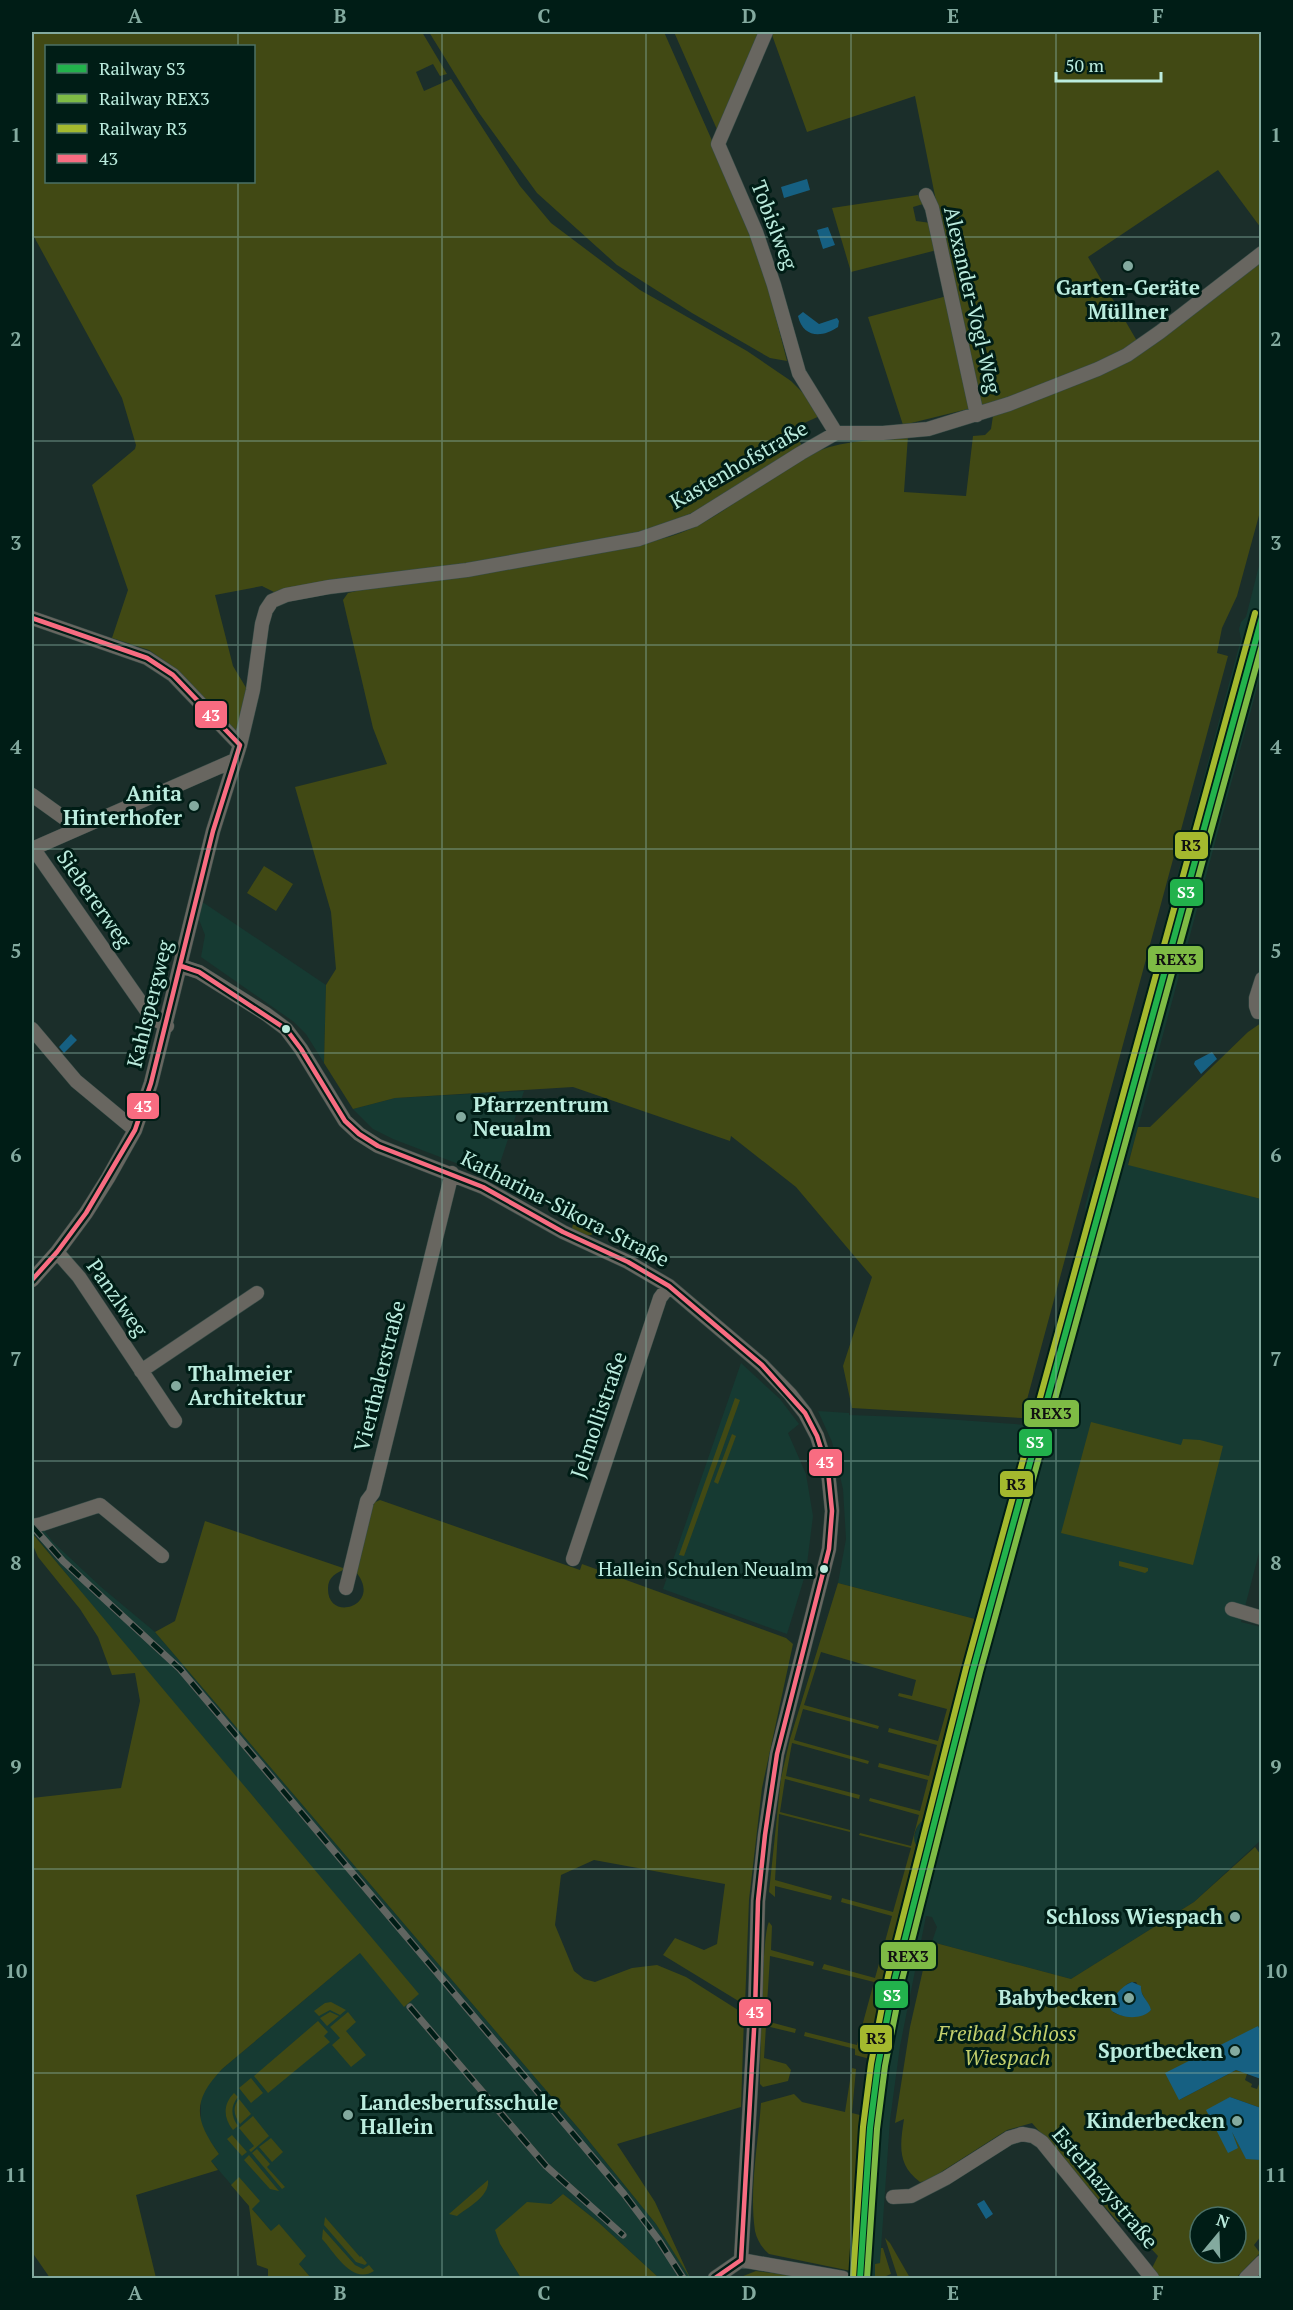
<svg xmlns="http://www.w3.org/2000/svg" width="1293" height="2310" viewBox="0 0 1293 2310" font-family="'PT Serif',serif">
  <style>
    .built { fill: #163a32 }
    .green { fill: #414914; fill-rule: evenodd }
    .water { fill: #166082 }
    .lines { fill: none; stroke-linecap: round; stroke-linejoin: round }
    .minor-casing { stroke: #364b46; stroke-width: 15 }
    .minor { stroke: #686660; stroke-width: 14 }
    .rail-casing { stroke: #616561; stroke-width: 7 }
    .rail { stroke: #001d16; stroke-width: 4.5; stroke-dasharray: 14; stroke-linecap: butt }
    .bus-1-casing { stroke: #001d16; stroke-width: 9 }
    .bus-1 { stroke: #f86c81; stroke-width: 4.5 }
    .rail-1-casing { stroke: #001d16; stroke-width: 10 }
    .rail-2-casing { stroke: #001d16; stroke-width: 10 }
    .rail-3-casing { stroke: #001d16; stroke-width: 10 }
    .rail-1 { stroke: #22b24c; stroke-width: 6 }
    .rail-2 { stroke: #7ebb45; stroke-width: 6 }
    .rail-3 { stroke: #a4b92e; stroke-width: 6 }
    .grid { fill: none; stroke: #83aa9f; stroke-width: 1.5; stroke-opacity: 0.55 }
    .poi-dot { fill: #83aa9f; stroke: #001d16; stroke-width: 2 }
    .bus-dot { fill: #bbecde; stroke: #001d16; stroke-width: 2 }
    .labels { text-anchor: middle; stroke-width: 6; stroke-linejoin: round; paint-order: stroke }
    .bus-label { font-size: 20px; fill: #bbecde; stroke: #001d16; text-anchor: end }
    .street-label { font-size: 21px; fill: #bbecde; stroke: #001d16 }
    .poi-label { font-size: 21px; font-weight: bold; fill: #bbecde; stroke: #001d16; text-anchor: end }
    .park-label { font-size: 21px; font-style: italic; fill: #c2cf6c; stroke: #001d16 }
    .line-badge { stroke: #001d16; stroke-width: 2 }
    .badge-label { font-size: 16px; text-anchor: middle; font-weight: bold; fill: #fff }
    .pale-badge-label { font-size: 16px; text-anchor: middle; font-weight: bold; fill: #111 }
    .neatline { fill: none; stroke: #83aa9f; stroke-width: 2 }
    .grid-label { font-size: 20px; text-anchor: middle; font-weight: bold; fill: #83aa9f }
  </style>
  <rect width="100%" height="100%" fill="#1b2e2a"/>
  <path class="built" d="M1261 558V673L1128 1164 1261 1199V1545L1241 1622 1261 1627V1840L1194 1902 1071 1979 932 1942 937 1927 932 1917 926 1916 900 2046 890 2120 880 2263 875 2264V2278H851L852 2223 859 2122 878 2012 876 2009 916 1845 913 1840 918 1824 922 1820 975 1619 838 1583 846 1539 843 1489 832 1442 818 1411 849 1413V1415L931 1418 1027 1425 1031 1418 1086 1213 1085 1207 1092 1179 1096 1174 1124 1074 1241 639 1239 629 1241 622 1246 617Z
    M201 901 326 985 324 1063 306 1034 294 1022 201 957 205 935 198 917Z
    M524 1091 495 1178 393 1139 373 1129 353 1109 395 1098Z
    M741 1363 780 1399 799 1424 788 1433 806 1474 813 1516 806 1572 787 1634 663 1589Z
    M32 1516 54 1543 101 1587 155 1632 580 2130 656 2224 691 2278H659L598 2222 563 2194 500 2244 521 2278H311L211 2161 219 2154 205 2134 201 2122V2097L206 2086 222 2069 361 1952 156 1683 32 1532Z"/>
  <path class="green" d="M32 32H422L447 74 440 76 433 64 416 72 424 91 451 79 520 186 551 223 640 290 747 351 791 381 813 403 822 415 793 428 802 446 703 508 652 530 439 569 343 581 274 592 262 586 215 595 233 666 248 691 239 732 230 729 170 665 149 650 112 638 128 590 92 485 135 449 136 445 122 398 32 233ZM46 46H254V182H46Z
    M429 32H664L756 240 787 361 770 358 692 313 617 265 537 193 479 113Z
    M674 32H762L719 134Z
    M774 32H1261V228L1218 170 1088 257 1137 341 1097 364 987 406 981 404 937 206 915 96 807 132 772 35Z
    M918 195 923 204 913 207 916 221 931 223 937 250 851 272 832 208Z
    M1261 259V508L1237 596 1222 628 1217 653 1228 656 1022 1418 852 1408 843 1366 872 1277 796 1187 731 1136 730 1141 573 1087 395 1098 353 1109 324 1063 326 985 336 969 331 912 295 787 387 764 373 728 343 600 348 593 373 587C451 575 529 565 606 549 634 544 665 541 690 529 736 509 771 469 818 451 846 440 878 440 908 436L904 492 966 496 973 436 985 435 991 429 993 416 1100 372Z
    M947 296 970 404 968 409 903 425 868 317Z
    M264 866 293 884 276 911 247 893Z
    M1261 1023V1199L1128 1165 1138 1127H1150L1248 1032Z
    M574 1221 595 1233C587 1238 578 1235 572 1228Z
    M735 1398 740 1400 684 1556 679 1555Z
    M1091 1422 1181 1445 1183 1439 1200 1440 1223 1446 1193 1565 1061 1533Z
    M732 1434 736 1436 718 1484 714 1482Z
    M380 1500 580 1570 582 1564 786 1638 793 1644 762 1788 749 1900 745 2005 663 1955 675 1938 704 1950 717 1944 725 1884 594 1860 561 1875 555 1925 574 1971 584 1979 595 1982 632 1968 657 1965 686 1977 738 2010 744 2017 741 2107 617 2144 655 2202 690 2278 656 2224 580 2130 155 1632 175 1621 205 1521 346 1569C337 1572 328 1577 328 1588 327 1624 385 1605 355 1571L371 1504Z
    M32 1533 419 1994 404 2007 360 1953 222 2069C192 2101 194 2119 219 2154L211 2161 218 2170 136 2195 156 2278H50L32 2252V1798L121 1788 140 1701 135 1673 112 1675 98 1637 80 1609 38 1557 32 1543Z
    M1119 1561 1148 1568V1571L1145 1573 1119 1566Z
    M838 1583 975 1619 922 1821C915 1827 912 1838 916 1845L876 2008 878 2012 870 2059 855 2055V2049L804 2036 805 2032 857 2045 874 1982 822 1969 824 1964 875 1978 892 1916 841 1902 842 1898 893 1912 911 1848 859 1835 860 1833 911 1846 919 1815 869 1801 870 1798 920 1811 928 1780 878 1767 879 1763 929 1776 937 1745 888 1732 889 1728 938 1741 947 1709 898 1696 899 1693 912 1696 916 1680 821 1652 804 1705 879 1726 878 1729 803 1709 794 1740 869 1761 868 1764 792 1743 786 1776 860 1795 859 1799 785 1779 780 1812 850 1830V1832L779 1814 775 1880 832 1896 831 1900 775 1886V1897L769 1892 781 1778 790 1739Z
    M1255 1847 1261 1855V2032L1258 2026 1179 2100 1236 2070 1247 2074 1245 2080 1252 2084 1251 2087 1257 2089 1261 2079V2108L1230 2097 1231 2133 1232 2132 1246 2158 1261 2160V2236L1254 2245 1260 2253 1236 2278H1158L1151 2270 1158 2256 1126 2222H1118L1032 2123 1007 2130 927 2181 920 2182C897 2165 900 2145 904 2119L895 2123 910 2027 927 1952 932 1942 1071 1979 1194 1902ZM1132 1982H1136C1137 1984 1150 2008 1151 2010 1141 2019 1124 2018 1113 2012L1127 1984ZM1200 2217H1236V2253H1200Z
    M769 1922 772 1926 771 1950 814 1962 813 1966 770 1956 766 2021 796 2029 795 2033 766 2026 764 2058 786 2064 791 2070 788 2081 763 2087 760 2084C760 2062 762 1932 769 1922Z
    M331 2002 346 2010 340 2015 330 2010 319 2016 314 2011 325 2003Z
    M330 2012 339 2016 327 2026 320 2018Z
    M348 2012 356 2022 346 2031 366 2055 351 2067 332 2045 340 2038 330 2027Z
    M318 2021 328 2032 324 2036 330 2042 268 2093 254 2076Z
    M852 2068 856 2069 852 2113 860 2115V2124L852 2223 851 2271 769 2254C762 2248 757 2240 755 2231 749 2190 758 2145 761 2103L794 2094 802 2102 845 2112Z
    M251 2078 263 2093 251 2103 239 2088Z
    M234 2093 238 2097C230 2107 231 2116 238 2126L233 2130C223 2118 223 2104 234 2093Z
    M239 2099 251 2114 240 2124C234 2116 232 2107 239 2099Z
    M253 2116 269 2136 251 2152 249 2150 254 2146 239 2128Z
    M232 2135 247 2152 242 2156 227 2139Z
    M271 2138 283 2152 272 2162 259 2147Z
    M257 2149 270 2164 267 2167 285 2187 282 2189 252 2153Z
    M249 2155 279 2191 270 2189 244 2160Z
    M239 2177 260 2201 252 2209 271 2231 279 2224 306 2256 299 2264 311 2278H268V2269L257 2265 249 2206 231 2185Z
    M488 2180C490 2196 469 2207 457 2216L449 2214Z
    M563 2194 598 2222 659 2278H521L500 2244 495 2230 527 2202 551 2204Z
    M325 2217 360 2257 361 2256 367 2263 365 2265 356 2262 324 2225Z
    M323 2229 355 2265 363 2269 369 2265 374 2271C352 2285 335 2253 322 2239Z
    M885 2238 890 2243 910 2278H898Z
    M881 2248H883L891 2274 886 2276H875V2264L880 2263Z
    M756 2271 812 2278H738Z"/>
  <path class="water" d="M807 179 810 190 784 198 781 187Z
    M828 227 835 245 823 249 817 230Z
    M803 312 819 324 837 318 839 321 838 327C822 338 803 338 798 316Z
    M71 1034 77 1040 64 1053 59 1047Z
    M1212 1052 1217 1059 1201 1074 1194 1064 1195 1061Z
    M1132 1982 1141 1986C1140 1997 1149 2000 1151 2010 1142 2020 1121 2019 1111 2010 1112 1997 1120 1987 1132 1982Z
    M1258 2026 1261 2032V2079L1236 2070 1179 2100 1165 2073Z
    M1230 2097 1261 2108V2160L1246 2159 1232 2132 1238 2148 1228 2153 1206 2110Z
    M984 2200 993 2214 986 2219 977 2204Z"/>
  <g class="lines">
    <defs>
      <path id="minor" d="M766 32 718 144 756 232 774 285 799 373 836 433
        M926 195 932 208 977 415
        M32 618 147 658 173 675 240 745
        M32 795 78 828
        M33 848 151 1017 167 1026
        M32 849 235 760
        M181 966 199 972 266 1014 286 1029 301 1049 345 1121 359 1134 378 1146 483 1187 563 1232 628 1262 669 1286 762 1365 790 1394 805 1413 817 1436 828 1471 832 1511 829 1549 777 1754 765 1835 758 1901 755 2012 741 2260 715 2278
        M1262 979 1256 998V1006L1258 1012H1262
        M32 1029 76 1081 135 1130
        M57 1252 79 1277 175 1421
        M32 1280 57 1252 86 1213 108 1178 135 1130 151 1083 213 831 240 745 253 690 262 624 266 610 272 601 286 595 329 587 467 570 639 539 694 520 801 453 836 433H883L928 429 1009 404 1098 369 1127 355 1160 332 1262 253
        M141 1371 257 1293
        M32 1526 42 1524 100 1505 162 1556
        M573 1559 660 1298 669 1286
        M346 1588 367 1501 373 1493 452 1173
        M1232 1609 1262 1618
        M893 2197 911 2196 946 2178 1009 2138 1022 2134 1033 2136 1042 2142 1152 2278
        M741 2260 843 2278
        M1246 2278 1262 2262"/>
    </defs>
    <use href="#minor" class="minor-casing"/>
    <use href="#minor" class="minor"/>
    <defs>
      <path id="rail" d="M32 1526 63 1561 180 1669 624 2194 658 2239 683 2278
        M410 2007 546 2166 623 2235"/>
    </defs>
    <use href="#rail" class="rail-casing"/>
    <use href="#rail" class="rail"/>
    <defs>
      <path id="bus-1" d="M32 618 147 658 173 675 240 745 213 831 151 1083 135 1130 86 1213 57 1252 32 1280
        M181 966 199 972 286 1029 301 1049 345 1121 359 1134 378 1146 483 1187 563 1232 628 1262 669 1286 762 1365 805 1413 817 1436 828 1471 832 1511 829 1549 777 1754 765 1835 758 1901 755 2012 741 2260 715 2278"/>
    </defs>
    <use href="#bus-1" class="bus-1-casing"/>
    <use href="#bus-1" class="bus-1"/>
    <defs>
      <path id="rail-1" d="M860 2278 870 2128 878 2065 895 1978 973 1670 1262 617"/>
      <path id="rail-2" d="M867 2278 877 2129 885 2066 902 1980 980 1672 1262 645"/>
      <path id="rail-3" d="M853 2278 863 2127 871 2064 888 1976 966 1668 1255 613"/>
    </defs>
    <use href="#rail-1" class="rail-1-casing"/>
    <use href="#rail-2" class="rail-2-casing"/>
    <use href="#rail-3" class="rail-3-casing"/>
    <use href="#rail-1" class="rail-1"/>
    <use href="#rail-2" class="rail-2"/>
    <use href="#rail-3" class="rail-3"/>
  </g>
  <path class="grid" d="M238 32V46M442 32V2278M646 32V2278M851 32V2278M1056 32V2278M238 182V2278M32 237H1262M32 441H1262M32 645H1262M32 849H1262M32 1053H1262M32 1257H1262M32 1461H1262M32 1665H1262M32 1869H1262M32 2073H1262"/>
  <g class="poi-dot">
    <circle cx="1128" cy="266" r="6"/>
    <circle cx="194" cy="806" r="6"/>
    <circle cx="461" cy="1117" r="6"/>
    <circle cx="176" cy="1386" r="6"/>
    <circle cx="1235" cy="1917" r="6"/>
    <circle cx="1129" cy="1998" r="6"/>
    <circle cx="1235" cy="2051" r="6"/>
    <circle cx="348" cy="2115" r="6"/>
    <circle cx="1237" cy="2121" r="6"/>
  </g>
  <g class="bus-dot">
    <circle cx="286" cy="1029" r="5"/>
    <circle cx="824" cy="1569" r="5"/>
  </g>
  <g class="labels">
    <g class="bus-label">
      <text x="813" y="1576">Hallein Schulen Neualm</text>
    </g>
    <g class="street-label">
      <text transform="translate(774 225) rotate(69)" y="7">Tobislweg</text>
      <text transform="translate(972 300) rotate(77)" y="7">Alexander-Vogl-Weg</text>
      <text transform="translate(739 465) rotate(-30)" y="7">Kastenhofstraße</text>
      <text transform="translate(94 899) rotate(55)" y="7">Siebererweg</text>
      <text transform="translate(150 1004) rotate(-76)" y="7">Kahlspergweg</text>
      <text transform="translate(565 1209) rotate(27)" y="7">Katharina-Sikora-Straße</text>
      <text transform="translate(117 1298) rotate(55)" y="7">Panzlweg</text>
      <text transform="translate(380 1376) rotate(-76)" y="7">Vierthalerstraße</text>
      <text transform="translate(599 1415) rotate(-71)" y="7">Jelmollistraße</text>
      <text transform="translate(1105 2188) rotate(50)" y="7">Esterhazystraße</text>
    </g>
    <g class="poi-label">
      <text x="1128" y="295" text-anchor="middle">Garten-Geräte<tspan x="1128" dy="24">Müllner</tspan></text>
      <text x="182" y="801">Anita<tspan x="182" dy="24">Hinterhofer</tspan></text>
      <text x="473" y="1112" text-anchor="start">Pfarrzentrum<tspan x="473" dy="24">Neualm</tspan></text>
      <text x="188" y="1381" text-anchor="start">Thalmeier<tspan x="188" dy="24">Architektur</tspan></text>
      <text x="1223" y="1924">Schloss Wiespach</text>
      <text x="1117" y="2005">Babybecken</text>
      <text x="1223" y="2058">Sportbecken</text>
      <text x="360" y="2110" text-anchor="start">Landesberufsschule<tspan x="360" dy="24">Hallein</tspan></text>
      <text x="1225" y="2128">Kinderbecken</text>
    </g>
    <g class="park-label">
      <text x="1007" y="2041">Freibad Schloss<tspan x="1007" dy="24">Wiespach</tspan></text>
    </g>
  </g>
  <g class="line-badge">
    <rect x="194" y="700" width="34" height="29" rx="6" fill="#f86c81"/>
    <rect x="1174" y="831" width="35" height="29" rx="6" fill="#a4b92e"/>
    <rect x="1169" y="878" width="35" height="29" rx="6" fill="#22b24c"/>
    <rect x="1147" y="945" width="57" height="28" rx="6" fill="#7ebb45"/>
    <rect x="126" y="1092" width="34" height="28" rx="6" fill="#f86c81"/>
    <rect x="1023" y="1399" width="57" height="29" rx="6" fill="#7ebb45"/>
    <rect x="1018" y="1428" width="35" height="29" rx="6" fill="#22b24c"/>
    <rect x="808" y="1448" width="35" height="29" rx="6" fill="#f86c81"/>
    <rect x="999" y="1470" width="35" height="28" rx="6" fill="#a4b92e"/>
    <rect x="880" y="1941" width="57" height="29" rx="6" fill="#7ebb45"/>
    <rect x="874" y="1980" width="35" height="29" rx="6" fill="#22b24c"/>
    <rect x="738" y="1998" width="34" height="29" rx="6" fill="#f86c81"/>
    <rect x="859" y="2024" width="34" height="29" rx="6" fill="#a4b92e"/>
  </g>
  <g class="badge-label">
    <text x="211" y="721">43</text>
    <text x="1186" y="898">S3</text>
    <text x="143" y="1112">43</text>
    <text x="1035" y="1448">S3</text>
    <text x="825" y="1468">43</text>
    <text x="892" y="2001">S3</text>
    <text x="755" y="2018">43</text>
  </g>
  <g class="pale-badge-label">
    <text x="1191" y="851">R3</text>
    <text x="1176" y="965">REX3</text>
    <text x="1051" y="1419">REX3</text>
    <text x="1016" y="1490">R3</text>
    <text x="908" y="1962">REX3</text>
    <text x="876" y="2044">R3</text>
  </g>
  <rect width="1293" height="2310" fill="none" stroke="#001d16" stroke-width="66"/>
  <rect x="45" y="45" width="210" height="138" fill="#001d16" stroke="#4b7066" stroke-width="1.5"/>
  <rect x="57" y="64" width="30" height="9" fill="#22b24c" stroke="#4b7066" stroke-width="1.5"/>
  <text x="99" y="75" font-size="18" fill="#bbecde">Railway S3</text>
  <rect x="57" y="94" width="30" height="9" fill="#7ebb45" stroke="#4b7066" stroke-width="1.5"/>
  <text x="99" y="105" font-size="18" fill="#bbecde">Railway REX3</text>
  <rect x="57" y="124" width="30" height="9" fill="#a4b92e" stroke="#4b7066" stroke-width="1.5"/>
  <text x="99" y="135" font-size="18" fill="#bbecde">Railway R3</text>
  <rect x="57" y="154" width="30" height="9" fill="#f86c81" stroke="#4b7066" stroke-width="1.5"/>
  <text x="99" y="165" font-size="18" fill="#bbecde">43</text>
  <g transform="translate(1218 2235) rotate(19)"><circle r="28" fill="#001d16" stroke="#4b7066" stroke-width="1.5"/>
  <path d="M0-4.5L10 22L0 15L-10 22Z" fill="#83aa9f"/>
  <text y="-9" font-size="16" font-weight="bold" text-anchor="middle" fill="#bbecde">N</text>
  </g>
  <path d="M1056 72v9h105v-9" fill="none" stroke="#bbecde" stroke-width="3"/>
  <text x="1065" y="72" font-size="18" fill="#bbecde" stroke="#001d16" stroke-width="4.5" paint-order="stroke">50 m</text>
  <rect x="33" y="33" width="1227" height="2244" class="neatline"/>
  <g class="grid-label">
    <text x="135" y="23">A</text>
    <text x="340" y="23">B</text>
    <text x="544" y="23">C</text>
    <text x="749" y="23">D</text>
    <text x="953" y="23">E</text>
    <text x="1158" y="23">F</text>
    <text x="16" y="142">1</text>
    <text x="1276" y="142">1</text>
    <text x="16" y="346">2</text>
    <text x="1276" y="346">2</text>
    <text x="16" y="550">3</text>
    <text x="1276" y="550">3</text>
    <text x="16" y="754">4</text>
    <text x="1276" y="754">4</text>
    <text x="16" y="958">5</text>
    <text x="1276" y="958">5</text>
    <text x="16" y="1162">6</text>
    <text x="1276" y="1162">6</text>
    <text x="16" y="1366">7</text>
    <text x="1276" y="1366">7</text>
    <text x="16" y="1570">8</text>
    <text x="1276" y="1570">8</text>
    <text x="16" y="1774">9</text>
    <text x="1276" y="1774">9</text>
    <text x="16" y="1978">10</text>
    <text x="1276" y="1978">10</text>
    <text x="16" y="2182">11</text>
    <text x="1276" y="2182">11</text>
    <text x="135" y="2300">A</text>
    <text x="340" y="2300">B</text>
    <text x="544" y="2300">C</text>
    <text x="749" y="2300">D</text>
    <text x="953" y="2300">E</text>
    <text x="1158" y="2300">F</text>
  </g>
</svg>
